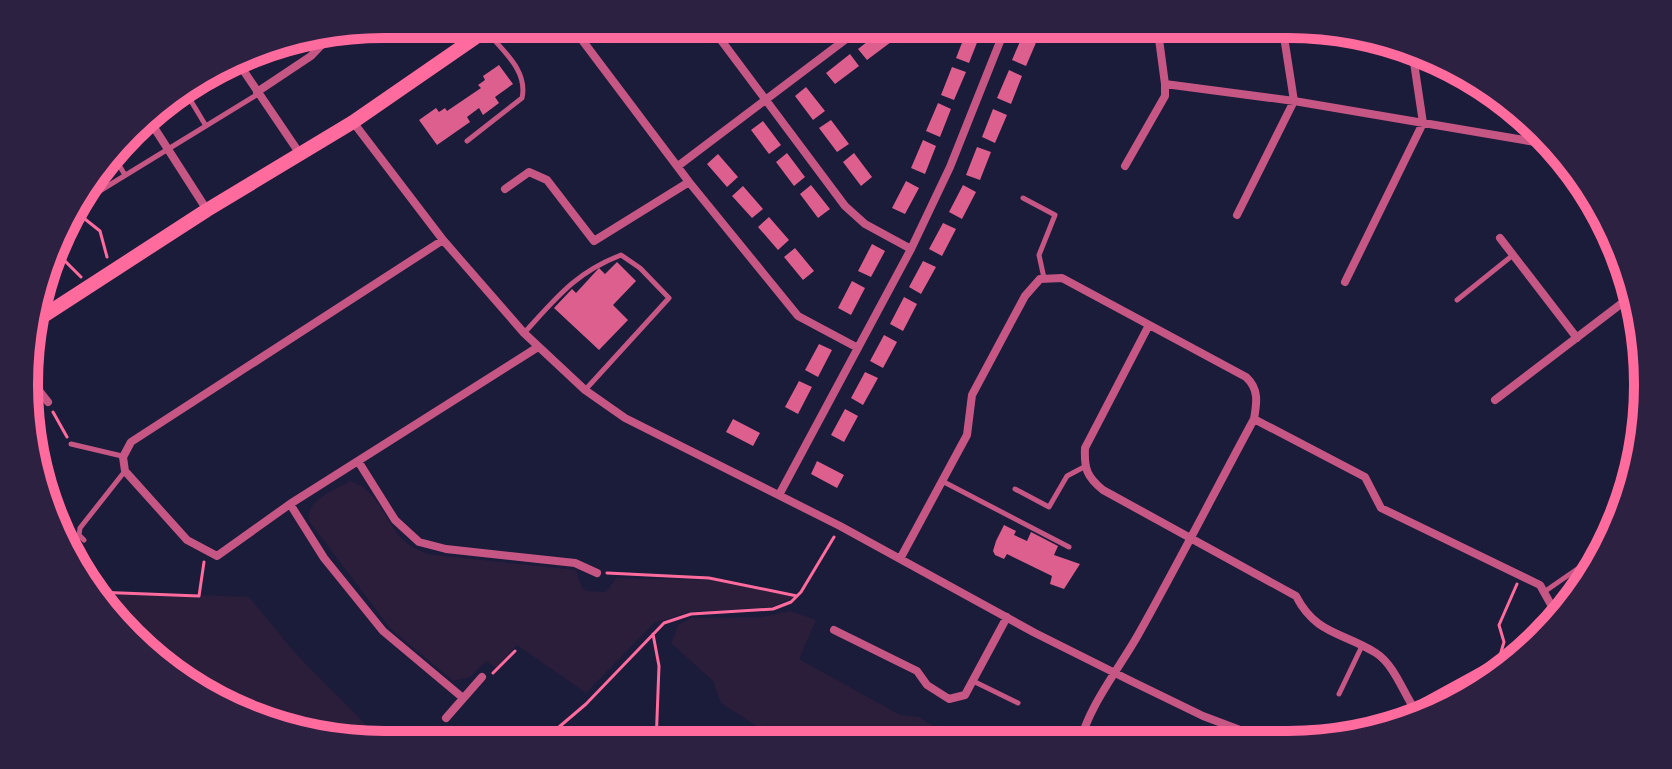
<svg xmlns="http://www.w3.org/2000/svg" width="1672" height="769" viewBox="0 0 1672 769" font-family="Ubuntu,sans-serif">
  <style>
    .green { fill: #2a1e3b }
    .building { fill: #dd5f8e }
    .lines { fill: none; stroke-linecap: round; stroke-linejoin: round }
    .path { stroke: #ff6b9d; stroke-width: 3 }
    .service { stroke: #c65784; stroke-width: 5 }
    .minor { stroke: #c65784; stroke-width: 8 }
    .primary { stroke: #ff6b9d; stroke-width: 14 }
    .rim { fill: none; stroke: #ff6b9d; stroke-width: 10 }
  </style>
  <rect width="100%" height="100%" fill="#1b1b3a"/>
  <path class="green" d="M350 481C376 488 384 518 400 537 408 546 417 549 427 554L576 570 582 588 587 591 606 592 616 578 708 580 769 590 795 597 772 607 690 612 654 623 586 693 517 645 496 668 486 661 470 677 453 681 390 628 309 521C306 499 334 491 350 481Z
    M94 591 249 597 295 653 386 745 247 718 146 655Z
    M790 611 816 620 799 659 900 715 919 717 960 743 784 744 721 703 713 681 671 643 678 625 691 618 763 617Z"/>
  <path class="building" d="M801 24H824L804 40 795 29Z
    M882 30 891 42 867 60 858 49Z
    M967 30 980 35 969 63 956 58Z
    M1024 32 1038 38 1026 66 1012 60Z
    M850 54 859 66 835 84 826 73Z
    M499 65 513 84 495 97 499 103 483 115 479 108 467 117 470 122 437 145 419 120 436 108 439 112 445 108 447 111 481 88 478 85 485 80 483 76Z
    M952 67 966 72 954 100 941 95Z
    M1009 70 1022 76 1011 104 997 98Z
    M806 87 825 111 813 120 795 96Z
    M938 103 951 109 940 137 926 131Z
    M993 109 1007 115 995 143 982 137Z
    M831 120 849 144 837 152 819 128Z
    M763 121 781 145 769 154 751 130Z
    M923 140 936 146 925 174 911 168Z
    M977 147 991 152 980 180 966 175Z
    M787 153 805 177 794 186 776 162Z
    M854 153 872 177 861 186 843 162Z
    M718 154 738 177 727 187 707 164Z
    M906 181 919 188 905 214 892 208Z
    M811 185 830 209 818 218 800 194Z
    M963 185 976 192 962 219 949 212Z
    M743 186 763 209 752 218 732 196Z
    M769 217 789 240 778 250 758 227Z
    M943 223 956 229 942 256 929 249Z
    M872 244 885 251 871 277 858 271Z
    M795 248 814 271 803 280 784 257Z
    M923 261 936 267 921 294 909 287Z
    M617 262 636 281 613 305 628 320 599 350 554 308 572 289 576 293 599 268 605 274Z
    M852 281 865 288 851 315 838 308Z
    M904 297 917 304 903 331 890 324Z
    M884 335 897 342 883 368 870 361Z
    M819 344 832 350 818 377 805 370Z
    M865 372 878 378 863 405 851 398Z
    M799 381 812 387 798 414 785 407Z
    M845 409 858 416 844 442 831 435Z
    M733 419 760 433 753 446 726 432Z
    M817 461 844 475 837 488 811 474Z
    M1004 525 1016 531 1014 535 1027 541 1031 532 1058 546 1054 555 1080 564 1064 589 1050 584 1052 576 1007 554 1004 559 995 555 993 551 996 541Z"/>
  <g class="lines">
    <path class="path" d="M71 208 100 231 107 257
      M81 214 94 198
      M55 251 81 277
      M53 412 67 437
      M607 573 709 578 797 596
      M95 592 199 596 204 562
      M653 634 659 666 656 744
      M1499 659 1504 642 1499 625 1517 584
      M493 673 515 651
      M1422 700 1543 634
      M539 744 586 704 664 623 691 614 773 609 791 602 801 592 834 537"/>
    <path class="service" d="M185 91 206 126
      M467 141 522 98C528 71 504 52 488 33
      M113 155 125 175
      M98 192 258 94
      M1023 198 1055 215 1039 255 1044 278
      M1457 300 1513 255
      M525 332C557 297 575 273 621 255L640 268 669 298 586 389
      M71 444 122 456
      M942 481 1069 547
      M1015 489 1049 507 1067 476 1084 467
      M84 540 79 535 80 528 125 471
      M1544 592 1599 554
      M973 681 1018 703
      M1339 694 1362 646"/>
    <path class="minor" d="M570 24 689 182 798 316 858 348
      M709 24 845 206 865 224 911 249
      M237 61 300 154
      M1165 84 1294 101 1553 145
      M257 92 311 56 333 33
      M146 115 207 210
      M353 122 443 240 524 333 585 390 625 418 840 526 1035 633 1131 681 1203 716 1272 742
      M678 166 866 24
      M1125 166 1165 96V84L1157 24
      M505 189 529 172 547 180 594 241 689 182
      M1237 215 1294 101 1282 24
      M1500 238 1577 338
      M443 240 131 442 123 457 125 471 187 540 217 556 290 504 538 347
      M1345 282 1423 123 1412 49
      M1149 325 1085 448C1084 469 1087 477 1103 490L1296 596C1316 635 1343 632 1376 653 1393 664 1402 689 1412 705
      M29 378 48 402
      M1495 400 1630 297
      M1254 419 1365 477 1381 508 1540 585 1559 619
      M358 461 395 520 419 542 446 549 575 563 597 573
      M1630 474 1628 466 1635 452
      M779 495 911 249 950 167 1007 24
      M290 504 324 558 383 631 463 698
      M900 559 967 435 972 395 1025 296 1040 279 1062 278 1246 377C1259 389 1257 402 1254 419 1215 491 1178 564 1138 635 1120 667 1088 707 1080 743
      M834 630 917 671 927 685 949 699 965 695 1007 617
      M446 718 482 677"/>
    <path class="primary" d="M31 324 207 210 353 122 495 24"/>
  </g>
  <path d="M0 0H1672V769H0ZM384 38H1288A346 346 0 0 1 1634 384V385A346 346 0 0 1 1288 731H384A346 346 0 0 1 38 385V384A346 346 0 0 1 384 38Z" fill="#2d2142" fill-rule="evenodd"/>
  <path class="rim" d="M384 38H1288A346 346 0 0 1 1634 384V385A346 346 0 0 1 1288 731H384A346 346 0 0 1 38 385V384A346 346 0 0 1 384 38Z"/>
</svg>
